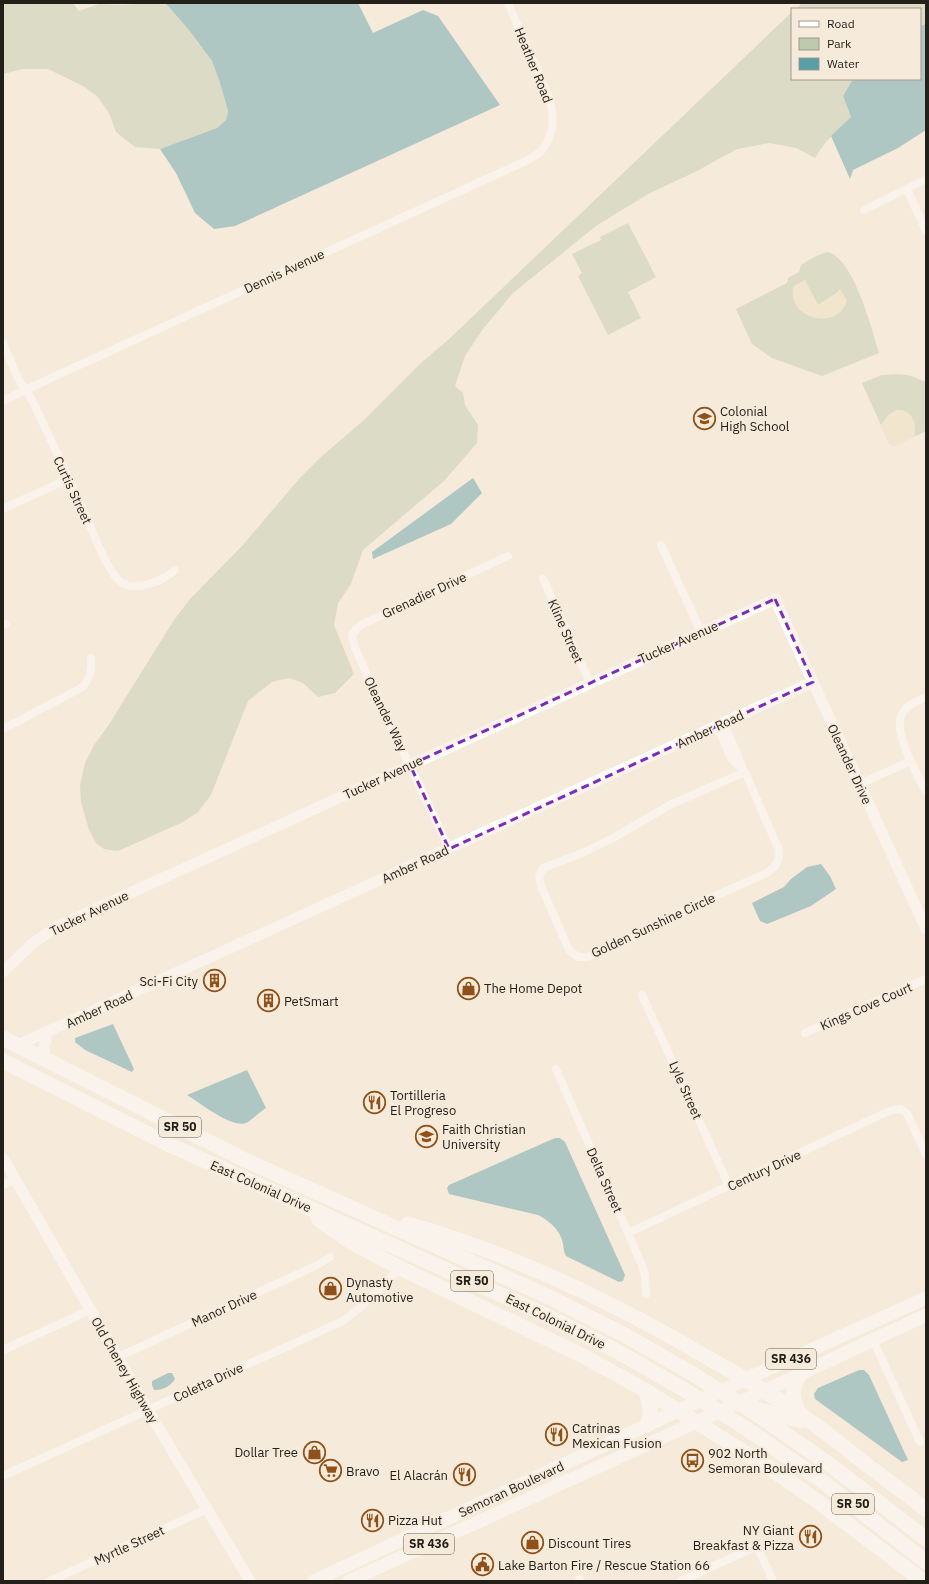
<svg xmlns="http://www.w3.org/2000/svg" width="929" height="1584" viewBox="0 0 929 1584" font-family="'IBM Plex Sans',sans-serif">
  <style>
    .green { fill: #bdcaad }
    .sand { fill: #ece2bd }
    .water { fill: #579ea6 }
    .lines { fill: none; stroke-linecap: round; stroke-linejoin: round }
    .street { stroke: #fff; stroke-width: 8 }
    .secondary { stroke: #fff; stroke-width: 11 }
    .primary { stroke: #fff; stroke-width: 13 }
    .highway { stroke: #fff; stroke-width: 15 }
    .marked { fill: none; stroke: #7b2cbf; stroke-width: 3; stroke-dasharray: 8 5; stroke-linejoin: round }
    .labels { text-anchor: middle; stroke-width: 3.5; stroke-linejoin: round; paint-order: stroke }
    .shield { fill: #f6eada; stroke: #625c53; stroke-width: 1 }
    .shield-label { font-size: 12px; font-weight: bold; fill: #231f19 }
    .street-label { font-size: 13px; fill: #231f19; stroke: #f6eada }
    .poi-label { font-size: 13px; fill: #231f19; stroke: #f6eada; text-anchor: start }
  </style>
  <rect width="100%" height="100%" fill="#f6eada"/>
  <path class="green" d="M3 3H73L79 11 99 4 121 5 153 3 167 5 189 30 212 61 220 83 228 111 226 120 217 128 160 149 135 147 116 132 109 113 97 96 83 86 48 69H23L3 74Z
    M802 3H926V24L920 26V9H796Z
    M792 12V79H853L843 96 851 117 825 143 815 158 796 148 769 143 737 149 697 171 648 194 596 226 513 293 483 329 465 356 455 386 463 393 465 405 478 425 477 443 444 481 363 550 351 584 338 603 334 625 354 674 335 693 318 697 303 683 289 678 272 682 248 701 211 795 198 812 181 823 118 851 104 849 96 843 89 830 81 802 80 785 85 763 94 745 108 726 174 620 190 599 242 546 299 479 322 456 364 420 422 362 448 340Z
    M628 223 656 277 628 292 641 318 608 335 578 276 582 273 572 254 601 240 600 237Z
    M827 252C853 256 872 330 879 353L822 376 772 358 752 344 736 309 787 283 788 278 799 272 801 265 816 256Z
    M897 374 908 375 926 382V431L894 446 889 443 862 383 882 375Z"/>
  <path class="sand" d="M805 280 817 303 819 304 835 294 840 289 847 301C837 333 784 317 794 286Z
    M896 410C911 408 918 424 914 437L894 446 889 443 881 425 888 415Z"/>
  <path class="water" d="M163 3H358L373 33 423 10 438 16 500 105 235 226 214 229 195 213 176 173 160 149 217 128 226 120 228 111 220 83 212 61 189 30 167 5Z
    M926 24V130L898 148 853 170 850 179 831 136 851 117 843 96 853 79H920V26Z
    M473 478 482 493 451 524 373 559 372 552Z
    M821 864 830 876 836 889 811 906 767 924 760 921 752 903 784 887 791 879 807 867Z
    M113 1024 134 1069 132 1072 85 1050 75 1042V1038Z
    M247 1070 266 1108C261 1111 249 1122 246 1123 231 1128 200 1103 187 1095Z
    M555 1138H560L565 1142 625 1275 623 1281 619 1282 566 1256C563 1251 564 1246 562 1240 559 1229 548 1220 538 1215L449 1194 447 1188 449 1185Z
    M859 1370H864L869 1375 908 1460 902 1462 815 1399 814 1394 818 1388Z
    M168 1373H172L175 1379C172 1385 162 1391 154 1390L152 1385V1381Z"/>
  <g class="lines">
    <path class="street" d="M907 189 926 231
      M864 210 926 179
      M3 343C8 355 13 368 19 380 23 387 28 393 32 400 53 444 74 488 93 533 98 545 111 577 122 583 138 591 163 581 175 570
      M3 401 25 390 528 160C532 157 540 153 543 149 555 132 554 115 549 97L508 3
      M3 509 68 479
      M661 545 701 632
      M543 579 590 683
      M3 625 6 624
      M926 697C918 701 908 704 903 712 891 731 917 773 926 792
      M724 723 742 766
      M717 726 731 758 745 772
      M3 729 83 687C90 677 92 670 91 658
      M745 772 778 848 779 858 775 866 767 873 706 900 629 939 588 957H578L569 950 541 886 539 876 543 868 580 854 613 838 670 805Z
      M860 784 911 761
      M449 849 367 675 354 645 352 635 356 629 363 624 508 556
      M642 995 729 1186
      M805 1033 926 979
      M556 1069 642 1265 645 1275 646 1294
      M3 1185 16 1179
      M628 1233 889 1111 900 1109 907 1113 926 1155
      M873 1340 920 1442
      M3 1350 90 1310
      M118 1357 298 1274 319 1264 330 1257
      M3 1476 343 1321 363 1305 400 1268
      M579 1579 580 1581
      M50 1581 207 1509
      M681 1581 757 1546 773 1581"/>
    <path class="secondary" d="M3 972 33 943 60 925 775 599 926 929
      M18 1045 813 682
      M45 1059 44 1048 47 1032
      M3 1158 148 1410 250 1581"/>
    <path class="primary" d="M314 1581 746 1379 926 1298
      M349 1581 775 1386 926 1315"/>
    <path class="highway" d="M3 1038 243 1159 547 1296 623 1334 693 1374 758 1415 833 1467 926 1539
      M3 1061 170 1145 539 1312 613 1349 683 1389 747 1429 822 1481 926 1562
      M318 1219 351 1242 400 1268 581 1355 645 1390 768 1467 813 1498 923 1581
      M408 1224C513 1254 609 1300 703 1355 742 1377 782 1400 818 1427 835 1439 850 1452 866 1464 886 1480 907 1494 926 1510
      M799 1375C791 1392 792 1398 800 1415
      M645 1390C650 1404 653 1410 647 1425
      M755 1409 801 1421"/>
  </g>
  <path d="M0 0H929V1584H0ZM775 599 813 682 449 849 410 765Z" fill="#f6eada" fill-opacity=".55" fill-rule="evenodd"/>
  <path class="marked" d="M775 599 813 682 449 849 410 765Z"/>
  <defs>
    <symbol id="school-ring" viewBox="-11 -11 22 22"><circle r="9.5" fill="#f6eada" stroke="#905118" stroke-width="1.5"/><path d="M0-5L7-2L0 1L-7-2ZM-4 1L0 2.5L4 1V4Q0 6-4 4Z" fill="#905118"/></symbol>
    <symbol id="building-ring" viewBox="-11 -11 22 22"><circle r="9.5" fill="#f6eada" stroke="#905118" stroke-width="1.5"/><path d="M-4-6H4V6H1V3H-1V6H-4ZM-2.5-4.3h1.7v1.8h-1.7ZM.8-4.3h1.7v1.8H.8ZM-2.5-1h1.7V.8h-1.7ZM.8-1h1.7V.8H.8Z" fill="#905118"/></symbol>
    <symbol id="shop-ring" viewBox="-11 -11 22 22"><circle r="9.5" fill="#f6eada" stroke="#905118" stroke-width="1.5"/><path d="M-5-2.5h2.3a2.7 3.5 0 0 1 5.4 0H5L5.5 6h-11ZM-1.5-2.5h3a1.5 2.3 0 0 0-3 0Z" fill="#905118"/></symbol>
    <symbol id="restaurant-ring" viewBox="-11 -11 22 22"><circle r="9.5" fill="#f6eada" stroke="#905118" stroke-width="1.5"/><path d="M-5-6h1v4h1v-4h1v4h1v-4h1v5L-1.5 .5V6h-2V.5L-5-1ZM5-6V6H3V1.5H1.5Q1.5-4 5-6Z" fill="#905118"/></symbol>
    <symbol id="university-ring" viewBox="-11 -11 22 22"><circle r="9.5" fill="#f6eada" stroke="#905118" stroke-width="1.5"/><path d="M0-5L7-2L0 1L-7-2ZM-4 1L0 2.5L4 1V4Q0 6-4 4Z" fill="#905118"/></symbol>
    <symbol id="bus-ring" viewBox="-11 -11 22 22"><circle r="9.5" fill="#f6eada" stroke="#905118" stroke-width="1.5"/><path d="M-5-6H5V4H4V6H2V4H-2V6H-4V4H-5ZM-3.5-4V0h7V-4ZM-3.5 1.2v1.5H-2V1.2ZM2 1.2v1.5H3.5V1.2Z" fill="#905118"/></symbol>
    <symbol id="supermarket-ring" viewBox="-11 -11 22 22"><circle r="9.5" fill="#f6eada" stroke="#905118" stroke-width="1.5"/><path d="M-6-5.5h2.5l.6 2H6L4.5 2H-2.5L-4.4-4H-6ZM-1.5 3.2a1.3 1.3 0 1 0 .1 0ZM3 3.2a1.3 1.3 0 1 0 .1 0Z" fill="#905118"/></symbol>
    <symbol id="civic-ring" viewBox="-11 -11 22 22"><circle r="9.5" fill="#f6eada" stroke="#905118" stroke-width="1.5"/><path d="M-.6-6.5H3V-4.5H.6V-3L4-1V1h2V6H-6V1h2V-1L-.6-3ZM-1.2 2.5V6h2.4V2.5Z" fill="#905118"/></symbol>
  </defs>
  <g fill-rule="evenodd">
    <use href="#school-ring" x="692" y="406" width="25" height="25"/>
    <use href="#building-ring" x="202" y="968" width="25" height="25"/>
    <use href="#shop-ring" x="456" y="976" width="25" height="25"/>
    <use href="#building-ring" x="256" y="988" width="25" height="25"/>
    <use href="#restaurant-ring" x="362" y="1090" width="25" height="25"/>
    <use href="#university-ring" x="414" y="1124" width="25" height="25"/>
    <use href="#shop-ring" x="318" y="1276" width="25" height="25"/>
    <use href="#restaurant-ring" x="544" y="1422" width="25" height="25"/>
    <use href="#shop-ring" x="302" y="1440" width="25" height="25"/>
    <use href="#bus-ring" x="680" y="1448" width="25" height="25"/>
    <use href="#supermarket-ring" x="318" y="1458" width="25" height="25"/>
    <use href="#restaurant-ring" x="452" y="1462" width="25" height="25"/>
    <use href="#restaurant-ring" x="360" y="1508" width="25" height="25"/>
    <use href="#restaurant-ring" x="798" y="1524" width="25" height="25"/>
    <use href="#shop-ring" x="520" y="1530" width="25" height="25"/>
    <use href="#civic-ring" x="470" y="1552" width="25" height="25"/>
  </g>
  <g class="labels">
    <g class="shield">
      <rect x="159" y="1117" width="42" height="20" rx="3"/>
      <rect x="451" y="1271" width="42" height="20" rx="3"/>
      <rect x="766" y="1349" width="50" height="20" rx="3"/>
      <rect x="832" y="1494" width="42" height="20" rx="3"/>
      <rect x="404" y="1534" width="50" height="20" rx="3"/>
    </g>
    <g class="shield-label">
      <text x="180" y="1131">SR 50</text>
      <text x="472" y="1285">SR 50</text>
      <text x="791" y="1363">SR 436</text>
      <text x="853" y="1508">SR 50</text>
      <text x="429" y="1548">SR 436</text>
    </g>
    <g class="street-label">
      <text transform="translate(534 65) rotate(68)" y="5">Heather Road</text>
      <text transform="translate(284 271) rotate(-25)" y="5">Dennis Avenue</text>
      <text transform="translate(73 490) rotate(65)" y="5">Curtis Street</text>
      <text transform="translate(424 595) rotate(-25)" y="5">Grenadier Drive</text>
      <text transform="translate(566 631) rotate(66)" y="5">Kline Street</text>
      <text transform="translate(678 642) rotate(-24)" y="5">Tucker Avenue</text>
      <text transform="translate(386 714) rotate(64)" y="5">Oleander Way</text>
      <text transform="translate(710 729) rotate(-25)" y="5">Amber Road</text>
      <text transform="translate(850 764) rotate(65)" y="5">Oleander Drive</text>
      <text transform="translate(383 777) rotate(-25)" y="5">Tucker Avenue</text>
      <text transform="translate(415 864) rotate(-25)" y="5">Amber Road</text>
      <text transform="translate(89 913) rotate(-26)" y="5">Tucker Avenue</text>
      <text transform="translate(653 925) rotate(-25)" y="5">Golden Sunshine Circle</text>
      <text transform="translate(866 1006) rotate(-24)" y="5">Kings Cove Court</text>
      <text transform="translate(99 1009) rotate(-25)" y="5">Amber Road</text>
      <text transform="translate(686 1090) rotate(66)" y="5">Lyle Street</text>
      <text transform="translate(764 1170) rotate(-25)" y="5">Century Drive</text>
      <text transform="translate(605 1180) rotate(66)" y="5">Delta Street</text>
      <text transform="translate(261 1186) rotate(24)" y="5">East Colonial Drive</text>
      <text transform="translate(224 1308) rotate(-25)" y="5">Manor Drive</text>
      <text transform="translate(556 1321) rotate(26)" y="5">East Colonial Drive</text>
      <text transform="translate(125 1370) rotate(60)" y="5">Old Cheney Highway</text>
      <text transform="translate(208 1382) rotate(-25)" y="5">Coletta Drive</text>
      <text transform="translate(511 1489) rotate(-25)" y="5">Semoran Boulevard</text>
      <text transform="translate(129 1545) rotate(-25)" y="5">Myrtle Street</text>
    </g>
    <g class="poi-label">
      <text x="720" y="416">Colonial<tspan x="720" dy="15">High School</tspan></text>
      <text x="198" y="986" text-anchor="end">Sci-Fi City</text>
      <text x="484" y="993">The Home Depot</text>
      <text x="284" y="1006">PetSmart</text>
      <text x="390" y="1100">Tortilleria<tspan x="390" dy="15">El Progreso</tspan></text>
      <text x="442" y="1134">Faith Christian<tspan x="442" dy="15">University</tspan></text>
      <text x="346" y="1287">Dynasty<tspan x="346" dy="15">Automotive</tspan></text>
      <text x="572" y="1433">Catrinas<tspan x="572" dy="15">Mexican Fusion</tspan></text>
      <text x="298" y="1457" text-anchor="end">Dollar Tree</text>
      <text x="708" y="1458">902 North<tspan x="708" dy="15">Semoran Boulevard</tspan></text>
      <text x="346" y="1476">Bravo</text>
      <text x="448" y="1480" text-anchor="end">El Alacrán</text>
      <text x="388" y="1525">Pizza Hut</text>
      <text x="794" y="1535" text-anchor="end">NY Giant<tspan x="794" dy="15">Breakfast &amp; Pizza</tspan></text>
      <text x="548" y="1548">Discount Tires</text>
      <text x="498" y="1570">Lake Barton Fire / Rescue Station 66</text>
    </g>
  </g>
  <rect width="929" height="1584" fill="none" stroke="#231f19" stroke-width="8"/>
  <rect x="791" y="8" width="130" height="72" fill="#f6eada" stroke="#a2998d"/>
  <rect x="799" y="21" width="20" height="6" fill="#ffffff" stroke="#a2998d"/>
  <text x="827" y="28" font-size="12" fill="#231f19">Road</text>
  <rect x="799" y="38" width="20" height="12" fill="#bdcaad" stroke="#a2998d"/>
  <text x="827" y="48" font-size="12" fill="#231f19">Park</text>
  <rect x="799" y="58" width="20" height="12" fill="#579ea6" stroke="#a2998d"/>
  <text x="827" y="68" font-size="12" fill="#231f19">Water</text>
</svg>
